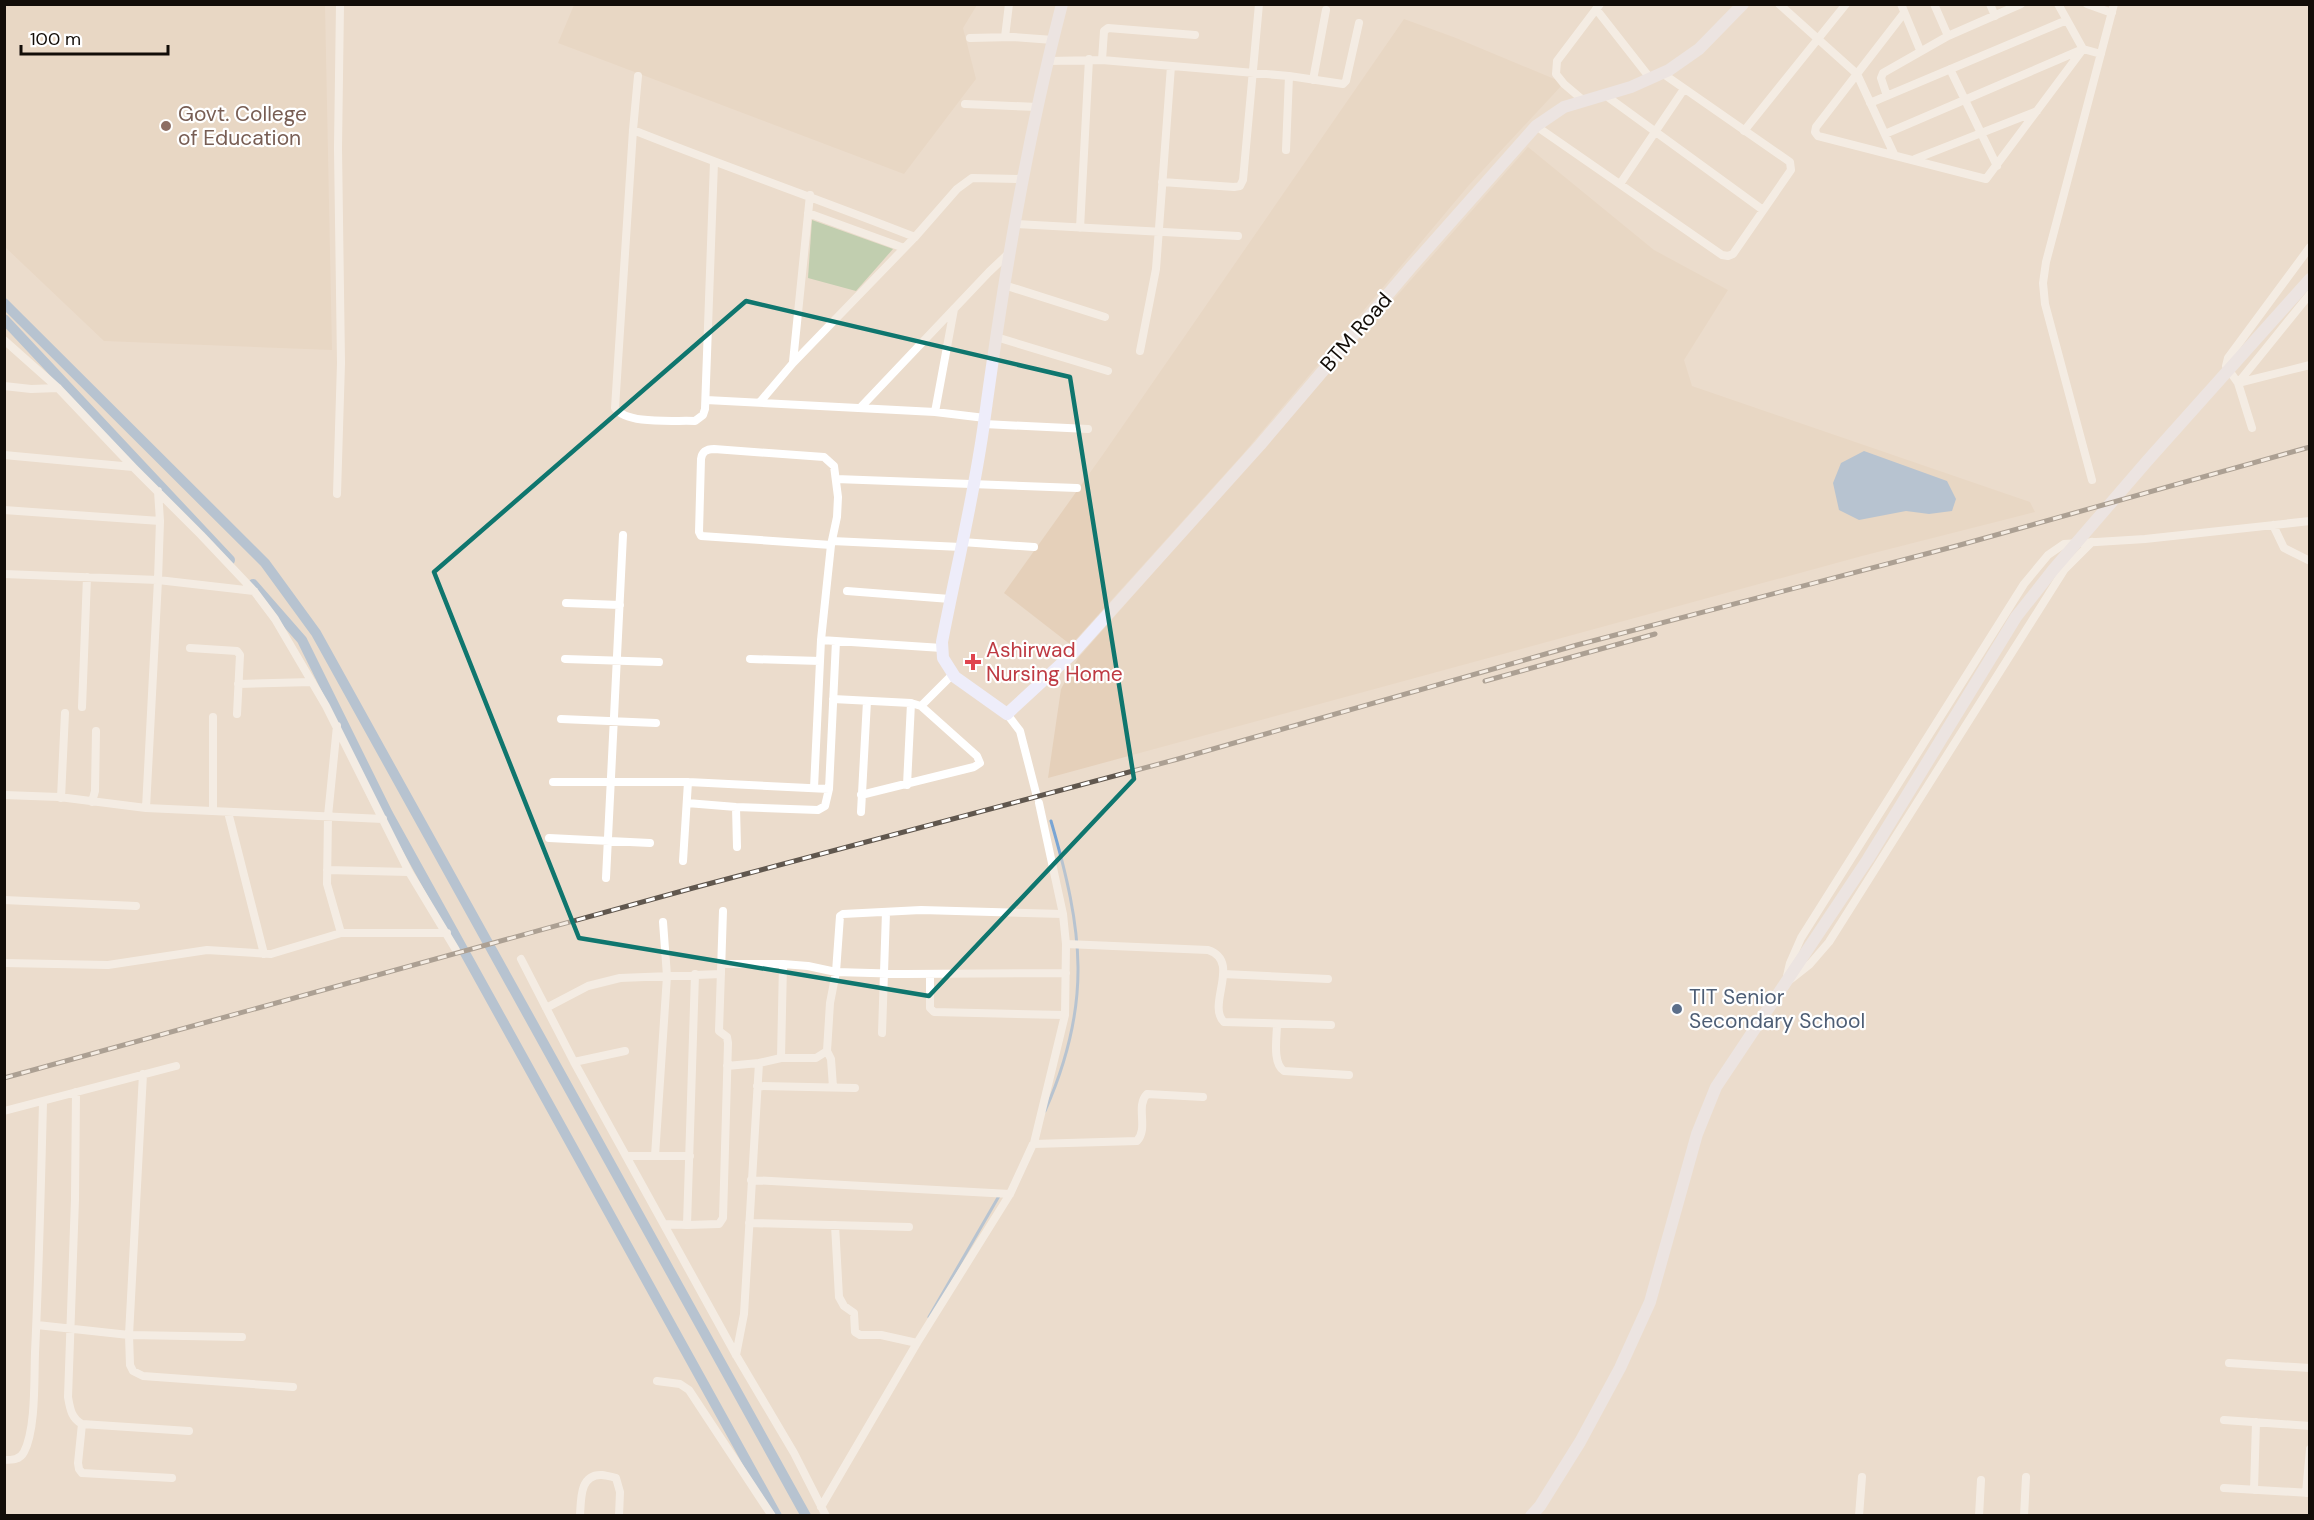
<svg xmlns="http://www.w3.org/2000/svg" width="2314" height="1520" viewBox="0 0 2314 1520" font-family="'DM Sans',sans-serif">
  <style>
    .built { fill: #e5d0ba }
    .green { fill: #8fbc8d }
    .water { fill: #79a5d4 }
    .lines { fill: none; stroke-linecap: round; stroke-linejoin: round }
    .stream { stroke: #79a5d4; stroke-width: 3 }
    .canal { stroke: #79a5d4; stroke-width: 10 }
    .street { stroke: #fff; stroke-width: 8 }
    .secondary { stroke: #eeedfa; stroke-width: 12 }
    .rail-casing { stroke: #60574e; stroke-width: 5 }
    .rail { stroke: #fff; stroke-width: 3; stroke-dasharray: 9; stroke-linecap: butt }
    .marked { fill: none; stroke: #0f766e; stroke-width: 4.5; stroke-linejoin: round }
    .education-dot { fill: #8d6e63; stroke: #fff; stroke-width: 2 }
    .health-dot { fill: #e0444e; stroke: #fff; stroke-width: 2 }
    .service-dot { fill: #5c6f8a; stroke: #fff; stroke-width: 2 }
    .labels { text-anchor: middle; stroke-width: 4.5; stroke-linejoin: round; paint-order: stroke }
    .education-label { font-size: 21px; fill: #785e54; stroke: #fff; text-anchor: start }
    .street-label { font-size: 21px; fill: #120d08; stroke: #fff }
    .health-label { font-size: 21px; fill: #be3a42; stroke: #fff; text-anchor: start }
    .service-label { font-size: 21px; fill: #4e5e75; stroke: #fff; text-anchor: start }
  </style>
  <rect width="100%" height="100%" fill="#ebdccc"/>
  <path class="built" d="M4 5H325L332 350 104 341 5 247Z
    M574 5H977L963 28 976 79 904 174 558 43Z
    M1404 19 1456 38 1564 83 1469 185 1243 454 1071 645 1004 593 1104 453Z
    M1528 147 1654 250 1728 290 1684 360 1692 386 2030 502 2035 512 1862 556 1048 778 1061 689 1078 658Z"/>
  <path class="green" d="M812 220 893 249 856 291 808 278Z"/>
  <path class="water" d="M1864 451 1947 481 1956 499 1952 511 1929 514 1906 511 1859 520 1839 510 1833 483 1841 463Z"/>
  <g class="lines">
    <path class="stream" d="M1045 1111C1093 1003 1083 931 1051 821
      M929 1317 999 1196"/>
    <path class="canal" d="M4 303 265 563 316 633 806 1516
      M4 319 230 560
      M253 584 302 640 388 814 777 1516"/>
    <path class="street" d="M1779 4 1857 74 1894 154
      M1901 4 1920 50
      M1934 4 1948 36
      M1990 4 1995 16
      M2058 4 2083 49
      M2087 4 2112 13
      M1596 9 1650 78
      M1904 13 1816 127 1815 132 1818 136 1986 179 2083 49
      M1005 37 1009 4
      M970 38 1013 37 1053 40
      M1102 60 1104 31 1108 28 1195 35
      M1048 61 1102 60 1289 76 1343 84 1346 81 1359 23
      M1950 69 1997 166
      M638 76 633 130 615 408C627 425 674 420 695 421L703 415 705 409 714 162
      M1313 80 1326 10
      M1605 95 1763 210
      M1887 96 1881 78 1883 73 1948 36 2021 4
      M1584 101 1564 84 1556 74 1557 61 1600 4
      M1870 103 2067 20
      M965 104 1037 107
      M1536 126 1722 255 1728 256 1733 254 1791 170 1790 162 1662 73
      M633 130C726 167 821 200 915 237
      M1744 131 1846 4
      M1885 134 2083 49 2101 54
      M1286 150 1289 76
      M1915 159 2037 111
      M1162 182 1234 187 1240 186 1243 180 1259 4
      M1620 184 1684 89
      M808 213 904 248
      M1014 224 1238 236
      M1080 228 1089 59
      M2310 247 2228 358 2226 366 2238 383 2310 294
      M1004 285 1105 317
      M996 337 1108 371
      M4 340 58 388 133 467
      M1140 351 1156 269 1171 66
      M793 362 810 195
      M4 386 31 389 58 388
      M706 400 935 412 985 418
      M760 402 793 363 915 237 957 189 972 178 1024 179
      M860 408 989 272 1009 253
      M935 412 954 309
      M984 424 1088 429
      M2252 428 2238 383 2310 365
      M4 455 133 467 201 535 254 591 275 619 326 706 409 872 456 950
      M836 479 1077 488
      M2092 480 2045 304 2043 283 2046 262 2114 4
      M337 494 341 363 338 148 340 4
      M4 510 160 521
      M2273 525 2284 548 2310 561
      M832 541 961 547
      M962 542 1034 547
      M4 574 158 580 254 591
      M847 591 950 599
      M566 603 620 605
      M821 640 942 648
      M190 648 237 651 240 655 237 714
      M565 659 659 662
      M750 659 820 661
      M238 684 312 682
      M833 699 911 703 921 706 953 674
      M82 707 87 577
      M1007 714 1020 731 1037 797
      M213 717V811
      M561 719 656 723
      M337 726 328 816 327 884 341 933
      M553 782H688L829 789
      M907 785 911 703
      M814 788 821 640 831 545 837 517 838 497 834 466 824 457 714 449C706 449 702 452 701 459L699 532 701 536 831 545
      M4 795 59 797 146 808 383 819
      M861 795 974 767 980 763 977 756 921 706
      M61 798 65 713
      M92 802 95 791 96 731
      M687 803 736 807 818 810 825 806 829 789 836 641
      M736 807 737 847
      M146 808 158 580 160 521 158 491
      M228 812 264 954
      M861 812 867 701
      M549 838 650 843
      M683 861 688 782
      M327 870 409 872
      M606 878 623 535
      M4 900 136 906
      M1066 944 1208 950C1242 961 1206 1005 1224 1022L1331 1025
      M521 959 574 1062 736 1355 794 1453 826 1516
      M4 963 108 965 207 950 271 954 341 933H447
      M722 964H783L808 966 836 972 905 974 1066 973
      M930 974V1008L934 1012 1065 1015
      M1223 974 1328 979
      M1787 976 1790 963 1801 938 2024 584 2048 555 2064 544 2145 539 2310 521
      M1791 979 1810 964 1829 942 2064 570 2092 542
      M546 1008 588 986 620 978 721 974
      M1277 1024C1277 1037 1272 1063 1284 1071L1349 1075
      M882 1033 886 912
      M827 1051 831 1059 833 1087
      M781 1058 783 964
      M574 1062 625 1051
      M727 1066 759 1063 781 1058H816L827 1051 830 1003 836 972 840 916 843 914 921 910 1063 914
      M143 1074 129 1335 130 1365 133 1371 143 1376 293 1387
      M757 1086 855 1088
      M76 1092 75 1199 68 1397C70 1408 71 1418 82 1424L189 1431
      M4 1111 176 1066
      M1034 1143 1065 1015 1066 944 1063 914 1039 803
      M628 1156H690
      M655 1156 667 976 663 922
      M751 1180 1010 1194
      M749 1223 909 1227
      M664 1224 687 1225 695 974
      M687 1225 719 1224 723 1218 728 1043 727 1037 719 1031 723 911
      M835 1225 839 1297 844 1306 854 1313 855 1332 860 1335H881L917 1343
      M37 1325 129 1335 242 1337
      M736 1355 744 1314 759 1063
      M2229 1363 2310 1368
      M657 1381 680 1384 689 1390 772 1516
      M2224 1420 2310 1426
      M82 1424 78 1463 79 1469 82 1473 172 1478
      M4 1460C12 1460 20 1460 24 1452 36 1429 34 1379 35 1353 39 1269 41 1185 43 1102
      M2224 1488 2310 1493
      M2254 1490 2256 1422
      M2306 1493 2310 1449
      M821 1507 917 1343 1010 1194 1033 1144 1137 1141C1149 1128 1135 1106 1147 1094L1203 1097
      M580 1516C581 1498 580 1474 602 1475 608 1476 611 1476 616 1478L620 1492 619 1516
      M1859 1516 1862 1477
      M1979 1516 1981 1480
      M2024 1516 2026 1477"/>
    <path class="secondary" d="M1062 4C1026 142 1003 283 984 423 974 497 956 569 942 642L943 658 955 677 1007 714 1073 653 1260 445 1412 266 1536 126 1564 107 1631 87 1669 70 1699 49 1743 4
      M1531 1516 1540 1506 1580 1442 1620 1368 1650 1302 1697 1134 1716 1087 1868 859 2016 617 2053 570 2148 460 2310 279"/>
    <defs>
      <path id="rail" d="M1485 681 1655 634
        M4 1078 693 888 1178 759 1577 645 1960 545 2310 447"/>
    </defs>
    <use href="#rail" class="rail-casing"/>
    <use href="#rail" class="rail"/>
  </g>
  <path d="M0 0H2314V1520H0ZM746 301 1070 377 1134 779 929 996 579 938 434 572Z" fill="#ebdccc" fill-opacity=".55" fill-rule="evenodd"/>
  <path class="marked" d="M746 301 1070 377 1134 779 929 996 579 938 434 572Z"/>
  <circle class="education-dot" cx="166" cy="126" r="6"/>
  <path class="health-dot" d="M970 653h6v6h6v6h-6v6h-6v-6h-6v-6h6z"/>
  <circle class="service-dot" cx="1677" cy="1009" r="6"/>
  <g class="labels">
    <g class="education-label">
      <text x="178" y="121">Govt. College<tspan x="178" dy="24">of Education</tspan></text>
    </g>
    <g class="street-label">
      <text transform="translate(1356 332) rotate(-49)" y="7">BTM Road</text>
    </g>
    <g class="health-label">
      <text x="986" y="657">Ashirwad<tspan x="986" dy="24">Nursing Home</tspan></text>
    </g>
    <g class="service-label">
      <text x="1689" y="1004">TIT Senior<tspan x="1689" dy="24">Secondary School</tspan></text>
    </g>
  </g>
  <rect width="2314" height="1520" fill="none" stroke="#120d08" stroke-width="12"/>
  <path d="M21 45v9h147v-9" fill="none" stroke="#120d08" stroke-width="3"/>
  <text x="30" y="45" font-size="18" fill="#120d08" stroke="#ffffff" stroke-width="4.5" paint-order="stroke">100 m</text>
</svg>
